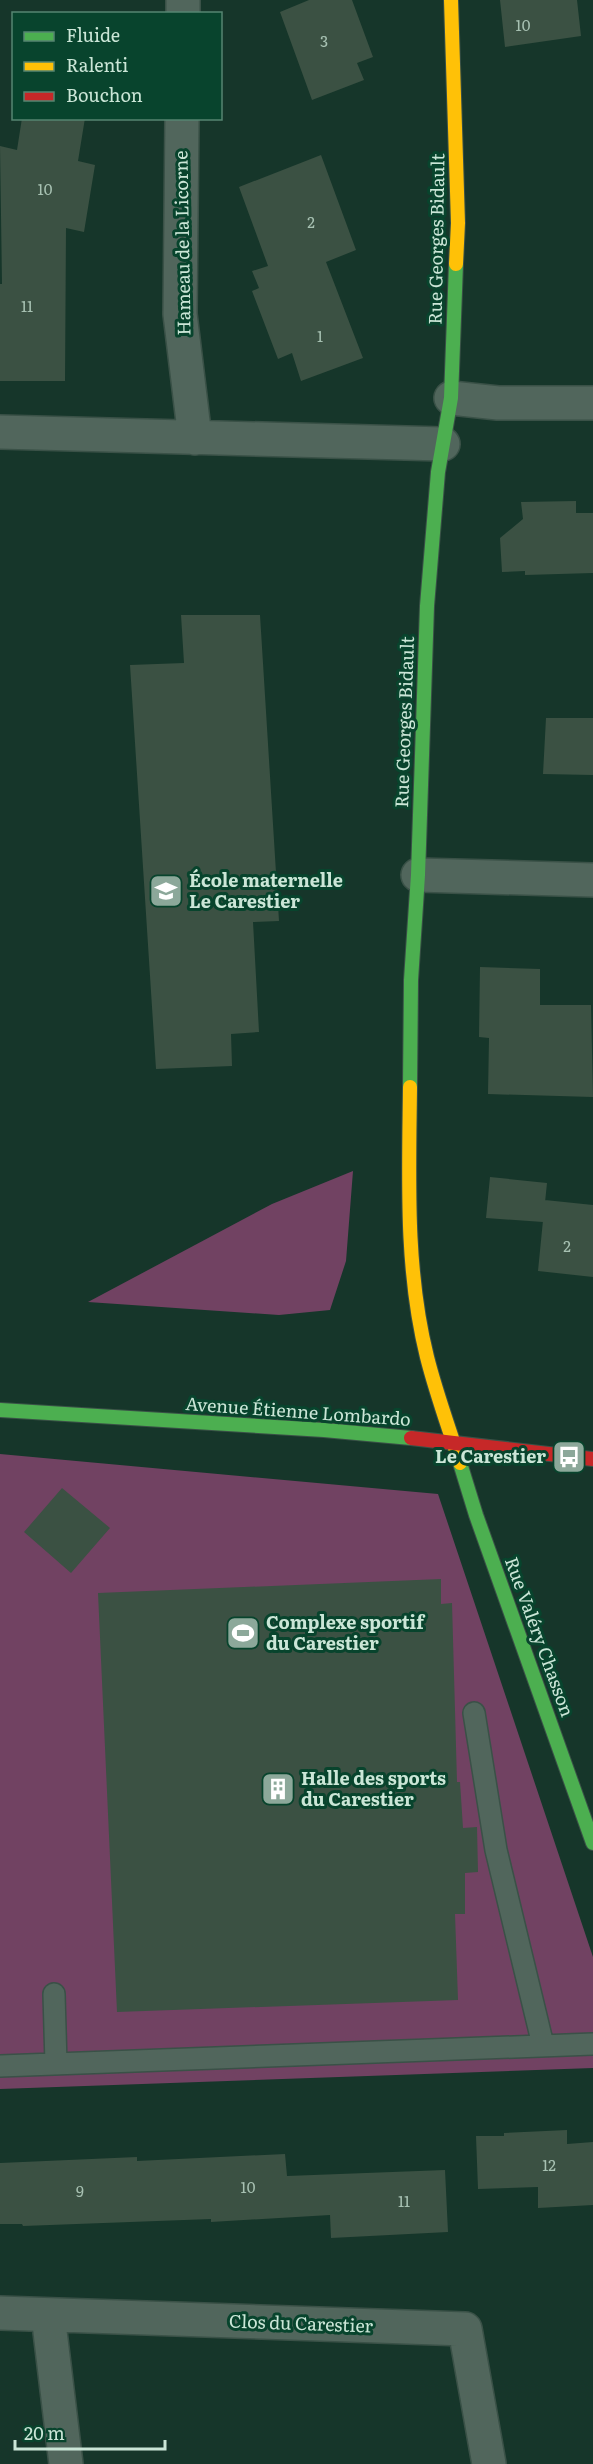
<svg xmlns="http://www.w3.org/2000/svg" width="593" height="2464" viewBox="0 0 593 2464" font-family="Literata,serif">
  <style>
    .green { fill: #714262 }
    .building { fill: #3b5143 }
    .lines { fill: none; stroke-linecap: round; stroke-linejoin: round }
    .lane-casing { stroke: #3a5147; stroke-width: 24 }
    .street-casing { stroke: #3a5147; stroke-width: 36 }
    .fast-casing { stroke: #3a5147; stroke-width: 16 }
    .slow-casing { stroke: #3a5147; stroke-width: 16 }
    .jam-casing { stroke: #3a5147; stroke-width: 16 }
    .lane { stroke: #51665c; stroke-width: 21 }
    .street { stroke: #51665c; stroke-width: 33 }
    .fast { stroke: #4caf50; stroke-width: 14 }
    .slow { stroke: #ffc107; stroke-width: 14 }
    .jam { stroke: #c62828; stroke-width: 14 }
    .labels { text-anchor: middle; stroke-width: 6; stroke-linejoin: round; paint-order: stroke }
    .number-label { font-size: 15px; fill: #a7c1b2 }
    .street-label { font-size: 18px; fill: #cbe6d7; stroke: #08442d }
    .poi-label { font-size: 18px; font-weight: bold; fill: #cbe6d7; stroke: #08442d; text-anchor: start }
  </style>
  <rect width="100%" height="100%" fill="#16362a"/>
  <path class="green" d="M353 1171 346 1261 330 1310 279 1315 88 1302 272 1204Z
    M0 1454 438 1494 593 1957V2068L0 2089Z"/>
  <path class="building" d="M309 0H352L373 57 357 63 364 80 312 100 280 12Z
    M500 0H577L581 36 505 47Z
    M22 118H85L78 161 95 165 84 232 66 228 65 381H0V284H2L0 146 17 150Z
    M321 155 356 250 326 262 363 358 301 381 292 353 278 359 252 291 259 288 252 271 268 266 239 187Z
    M576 501V513H593V573L525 575V571L502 572 500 538 523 519 521 502Z
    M181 615H260L279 921 253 922 259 1032 231 1034 232 1066 156 1069 130 665 184 663Z
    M546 718H593V775L543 774Z
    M480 967 540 969V1005H591L593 1097 488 1094 489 1038 479 1037Z
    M490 1177 547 1183 543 1222 486 1218Z
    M545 1200 593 1205V1277L538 1271Z
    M62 1488 110 1528 71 1573 24 1532Z
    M441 1579V1604L452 1603 457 1782H460L463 1828 477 1827 478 1872 465 1873V1914H455L458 2000 117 2012 98 1593Z
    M567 2130V2144L593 2142V2205L538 2208V2187L478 2189 476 2136H504V2133Z
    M285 2154 287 2176 445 2170 448 2232 331 2238 330 2215 211 2222V2219L23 2226 22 2224H0V2163L137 2157V2161Z"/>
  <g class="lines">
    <defs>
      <path id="lane" d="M474 1713 496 1850 543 2045
        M54 1994 56 2064
        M0 2066 593 2044"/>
      <path id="street" d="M183 14V0
        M182 118 180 314 195 438
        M451 398 498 403H593
        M0 432 443 444
        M418 875 593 880
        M0 2313 465 2329 489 2464
        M48 2315 66 2464"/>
      <path id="fast" d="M410 1087 411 980 418 875 427 606 438 472 451 398 456 264
        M0 1410 324 1430 411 1438
        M460 1463 476 1515 593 1843"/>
      <path id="slow" d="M451 0 458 223 456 264
        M410 1087C409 1178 405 1269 427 1357 436 1393 449 1428 460 1463"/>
      <path id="jam" d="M411 1438 593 1459"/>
    </defs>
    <use href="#lane" class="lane-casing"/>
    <use href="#street" class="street-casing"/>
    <use href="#fast" class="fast-casing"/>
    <use href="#slow" class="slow-casing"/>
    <use href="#jam" class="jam-casing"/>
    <use href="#lane" class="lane"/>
    <use href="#street" class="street"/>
    <use href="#fast" class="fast"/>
    <use href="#slow" class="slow"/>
    <use href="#jam" class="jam"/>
  </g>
  <defs>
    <symbol id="school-square" viewBox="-11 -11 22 22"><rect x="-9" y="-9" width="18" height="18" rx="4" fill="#8ca89a" stroke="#08442d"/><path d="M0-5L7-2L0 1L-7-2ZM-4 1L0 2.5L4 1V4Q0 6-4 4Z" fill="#fff"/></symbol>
    <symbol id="bus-square" viewBox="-11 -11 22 22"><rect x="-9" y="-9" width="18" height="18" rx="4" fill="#8ca89a" stroke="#08442d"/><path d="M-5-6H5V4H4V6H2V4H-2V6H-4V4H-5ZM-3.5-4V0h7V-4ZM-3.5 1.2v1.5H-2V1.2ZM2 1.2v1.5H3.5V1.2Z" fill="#fff"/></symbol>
    <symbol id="stadium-square" viewBox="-11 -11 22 22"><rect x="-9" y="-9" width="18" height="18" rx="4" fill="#8ca89a" stroke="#08442d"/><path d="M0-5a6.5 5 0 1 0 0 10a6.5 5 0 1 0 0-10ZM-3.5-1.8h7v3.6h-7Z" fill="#fff"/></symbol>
    <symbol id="building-square" viewBox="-11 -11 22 22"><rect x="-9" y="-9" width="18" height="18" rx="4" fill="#8ca89a" stroke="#08442d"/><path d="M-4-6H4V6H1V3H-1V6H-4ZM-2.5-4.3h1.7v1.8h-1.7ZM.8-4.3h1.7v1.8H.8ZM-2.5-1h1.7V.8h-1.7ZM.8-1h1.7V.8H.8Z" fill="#fff"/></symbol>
  </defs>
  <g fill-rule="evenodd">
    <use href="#school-square" x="147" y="872" width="38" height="38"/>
    <use href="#bus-square" x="550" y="1438" width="38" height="38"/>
    <use href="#stadium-square" x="224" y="1614" width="38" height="38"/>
    <use href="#building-square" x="259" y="1770" width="38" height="38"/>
  </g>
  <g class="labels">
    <g class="number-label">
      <text x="523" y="31">10</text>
      <text x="324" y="47">3</text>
      <text x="45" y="195">10</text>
      <text x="311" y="228">2</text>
      <text x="27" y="312">11</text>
      <text x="320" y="342">1</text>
      <text x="567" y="1252">2</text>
      <text x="549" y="2171">12</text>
      <text x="248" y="2193">10</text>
      <text x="80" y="2197">9</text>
      <text x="404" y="2207">11</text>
    </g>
    <g class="street-label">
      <text transform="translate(437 239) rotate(-89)" y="6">Rue Georges Bidault</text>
      <text transform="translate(183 243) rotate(-91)" y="6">Hameau de la Licorne</text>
      <text transform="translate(405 722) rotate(-88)" y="6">Rue Georges Bidault</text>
      <text transform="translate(298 1412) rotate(4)" y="6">Avenue Étienne Lombardo</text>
      <text transform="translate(539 1637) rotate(70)" y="6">Rue Valéry Chasson</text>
      <text transform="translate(301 2324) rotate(2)" y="6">Clos du Carestier</text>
    </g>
    <g class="poi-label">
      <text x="189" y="887">École maternelle<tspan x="189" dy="21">Le Carestier</tspan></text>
      <text x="546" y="1463" text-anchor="end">Le Carestier</text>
      <text x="266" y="1629">Complexe sportif<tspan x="266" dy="21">du Carestier</tspan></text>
      <text x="301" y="1785">Halle des sports<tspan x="301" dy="21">du Carestier</tspan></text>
    </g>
  </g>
  <rect x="12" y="12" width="210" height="108" fill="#08442d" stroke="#568571" stroke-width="1.5"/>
  <rect x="24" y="32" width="30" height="9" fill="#4caf50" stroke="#568571" stroke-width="1.5"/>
  <text x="66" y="42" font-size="18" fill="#cbe6d7">Fluide</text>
  <rect x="24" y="62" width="30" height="9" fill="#ffc107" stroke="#568571" stroke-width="1.5"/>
  <text x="66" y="72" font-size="18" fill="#cbe6d7">Ralenti</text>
  <rect x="24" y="92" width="30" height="9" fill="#c62828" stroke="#568571" stroke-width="1.5"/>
  <text x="66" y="102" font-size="18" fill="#cbe6d7">Bouchon</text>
  <path d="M15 2440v9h150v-9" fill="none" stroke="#cbe6d7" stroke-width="3"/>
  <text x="24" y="2440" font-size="18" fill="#cbe6d7" stroke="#08442d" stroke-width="4.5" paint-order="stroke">20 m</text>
</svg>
